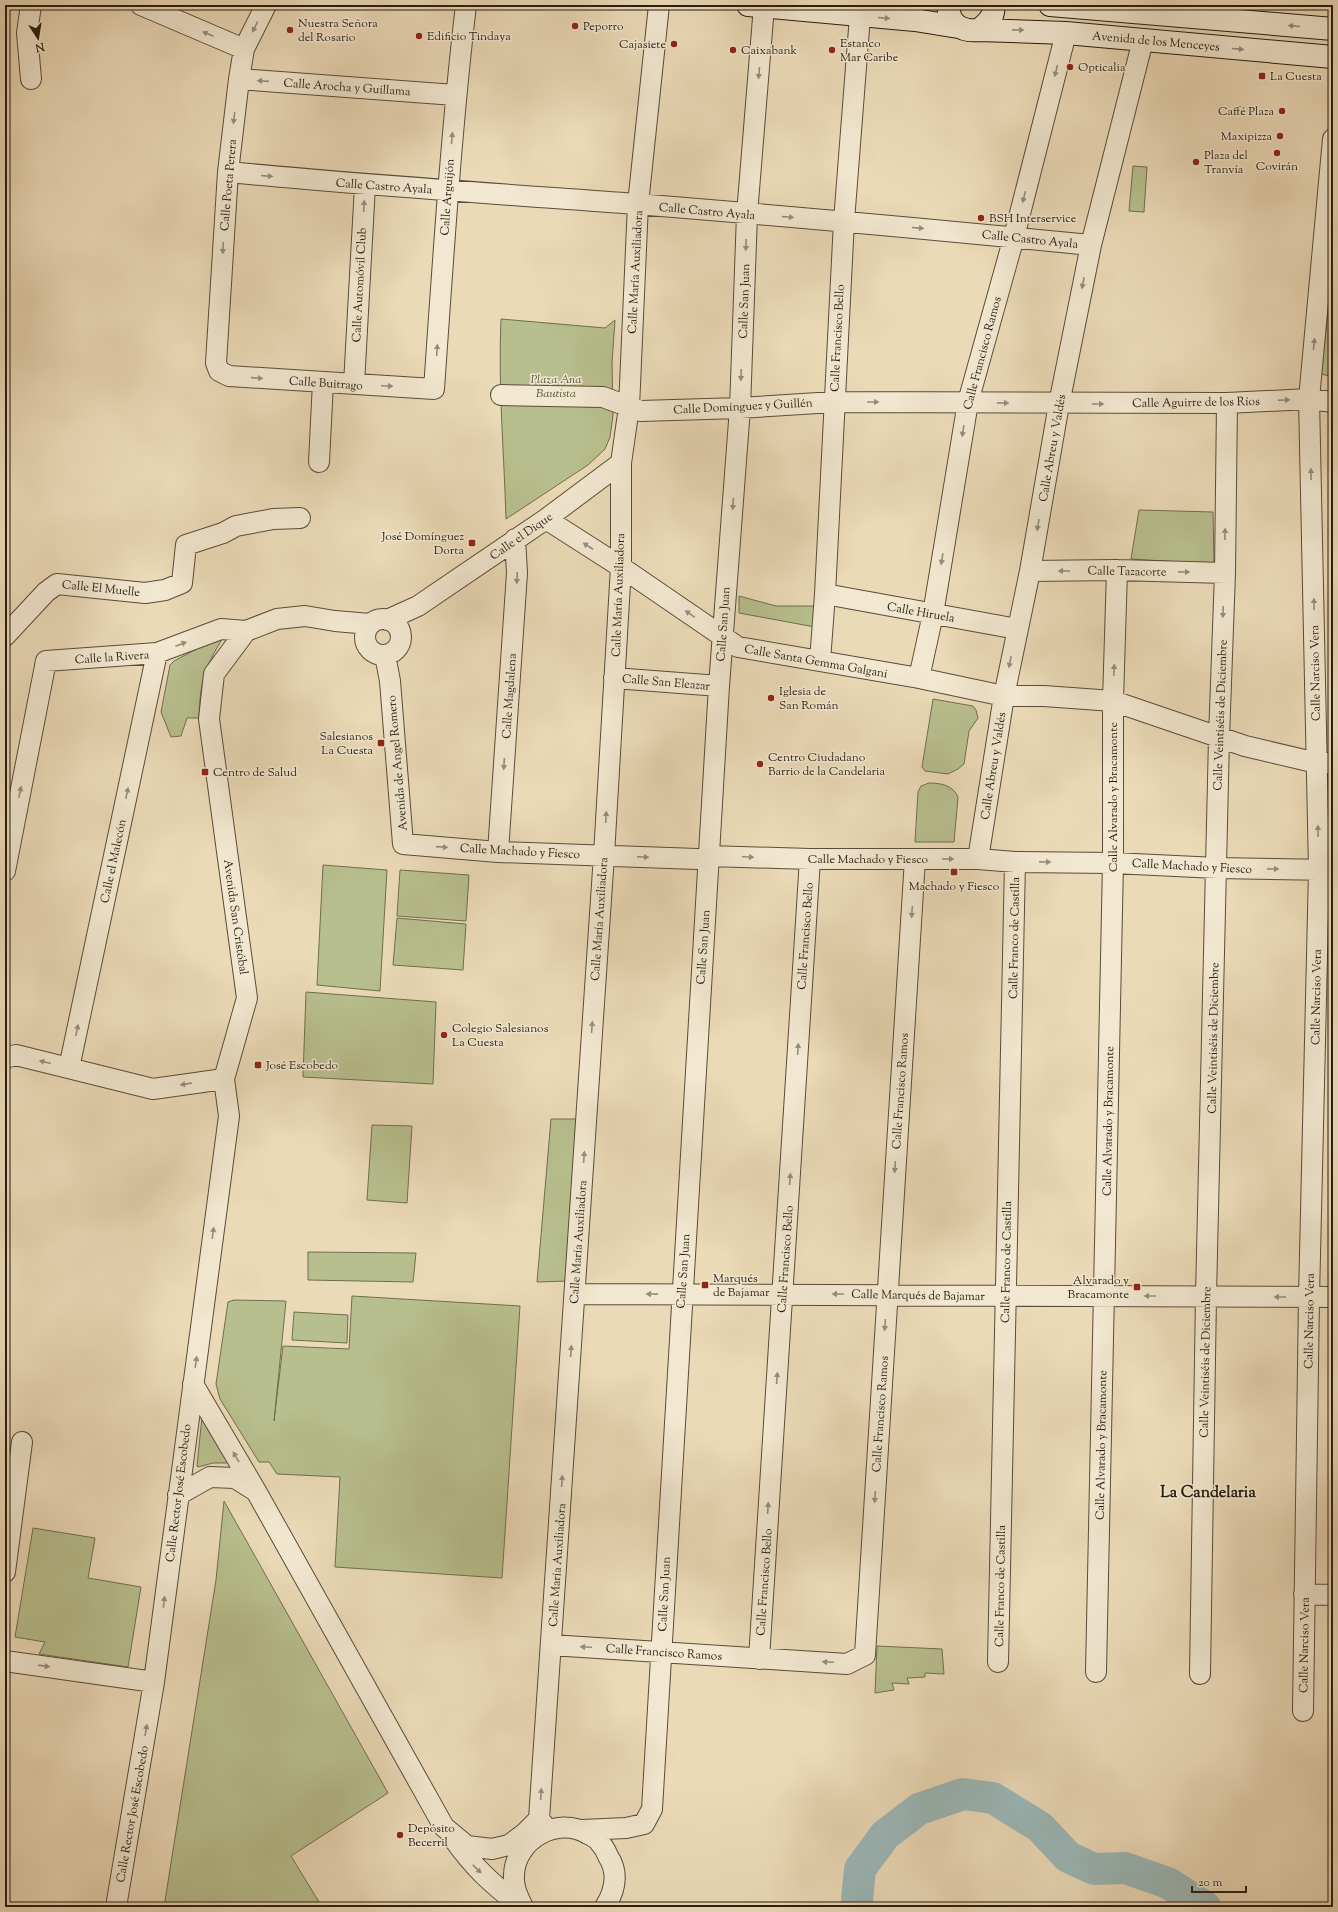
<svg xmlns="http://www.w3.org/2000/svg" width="1338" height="1912" viewBox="0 0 1338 1912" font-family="'Sorts Mill Goudy',serif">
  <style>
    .green { fill: #b8bf8e; stroke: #706e4e }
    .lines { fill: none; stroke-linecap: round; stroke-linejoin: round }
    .river { stroke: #9bb8b8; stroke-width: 32 }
    .street-casing { stroke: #594c39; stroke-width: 22 }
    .secondary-casing { stroke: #281d0f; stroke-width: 24 }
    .street { stroke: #f2e7d0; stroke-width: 20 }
    .secondary { stroke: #f2e7d0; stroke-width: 22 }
    .oneway { fill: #978c79 }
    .poi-dot { fill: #8f2418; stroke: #f2e7d0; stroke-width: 1.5 }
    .labels { text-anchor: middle; stroke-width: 3; stroke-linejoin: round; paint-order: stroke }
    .poi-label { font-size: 12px; fill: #281d0f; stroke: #f2e7d0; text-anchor: start }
    .street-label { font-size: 12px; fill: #281d0f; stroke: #f2e7d0 }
    .park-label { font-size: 12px; font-style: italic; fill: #534e35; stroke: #f2e7d0 }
    .district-label { font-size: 16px; font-weight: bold; fill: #281d0f; stroke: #f2e7d0 }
  </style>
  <rect width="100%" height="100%" fill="#ebdab7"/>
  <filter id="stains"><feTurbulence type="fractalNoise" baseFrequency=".005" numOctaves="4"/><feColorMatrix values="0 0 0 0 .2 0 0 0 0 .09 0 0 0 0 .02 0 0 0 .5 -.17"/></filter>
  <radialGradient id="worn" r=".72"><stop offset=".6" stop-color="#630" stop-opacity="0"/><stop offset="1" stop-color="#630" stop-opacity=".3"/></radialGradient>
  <path class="green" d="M1133 166 1147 167 1144 212 1129 211Z
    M1333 269V377L1321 374Z
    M501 319 605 328 615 320 612 363 613 415 610 437 605 449 588 465 506 519C504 452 498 386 501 319Z
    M1139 510 1213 512 1214 564 1131 559Z
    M739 596 776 606H818L815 627 739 613Z
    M221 636 223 638C204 668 200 683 199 718H187L181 736 171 737 161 712 170 665 174 661Z
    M933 699 973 706 976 710 978 718 969 731 964 764 958 769 948 774 925 771 922 767Z
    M929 783C940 783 953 785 958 797L954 842H915L918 792 921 786Z
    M323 865 387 870 380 991 317 985Z
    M400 870 469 875 466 921 397 916Z
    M397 918 466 924 463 970 393 965Z
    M306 992 436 1002 433 1084 303 1077Z
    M551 1119H576L568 1281 537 1282Z
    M372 1125 412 1126 407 1203 367 1200Z
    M308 1252 416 1253 413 1282 308 1280Z
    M352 1296 520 1306 502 1578 335 1567 340 1477 277 1474 269 1462H259L220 1399 216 1384 228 1302 234 1300 286 1301 274 1421 283 1346 349 1349Z
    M294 1312 348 1315 347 1343 292 1340Z
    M202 1417 231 1463H213L198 1467 197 1466Z
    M224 1501 388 1793 291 1856 322 1907H164L216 1580Z
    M33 1528 95 1538 88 1578 141 1587 128 1667 39 1654 45 1642 15 1637Z
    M877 1646 942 1649 944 1674 925 1673V1677L907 1678 909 1684 892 1683 894 1690 875 1693Z"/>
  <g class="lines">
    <path class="river" d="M858 1907 857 1900 860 1869 885 1835 919 1809 963 1794 993 1798 1040 1827 1068 1857 1094 1869 1125 1868 1168 1883 1205 1907"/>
    <defs>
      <path id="street" d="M31 5 27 33 31 79
        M141 5 244 49
        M266 5 244 49 239 79 228 172 216 363 219 371 229 376 434 389C443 261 451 133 466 5
        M239 79 455 95
        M228 172C364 185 500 194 636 204 787 216 939 230 1091 245
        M354 384 365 185
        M501 395 603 397 641 411 740 408 834 402 1227 403 1309 399 1333 402
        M319 462 323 382
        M546 519 621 567 738 647 919 678 1004 696H1044L1113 701 1245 746 1317 763H1333
        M1030 571 1117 570 1225 573
        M825 594 1017 629
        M365 637a18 18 0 1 1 36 0a18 18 0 1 1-36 0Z
        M387 620 418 606 546 519 621 463
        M5 636 46 592 57 584 145 593 165 590 182 583 186 545 223 533 236 526 273 519 300 518
        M385 655 390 681 403 844 498 852 697 859 709 856 810 859H978L1015 862 1113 863 1217 868 1333 870
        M820 661 825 594 844 221 860 16
        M614 678 719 686
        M919 678 933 614 968 402 1014 237 1066 33
        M498 852 517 573 515 539
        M978 859 1004 696 1030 571 1059 404 1091 245 1143 40
        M5 871 46 661 157 653 221 629 246 631
        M5 1058 16 1055 153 1089 224 1079
        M69 1068 157 653
        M575 1294 1333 1297
        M193 1384 256 1491 444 1827 467 1846 492 1849 509 1845 525 1833 539 1819
        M178 1495 210 1477 235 1478 254 1490
        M5 1572 22 1442
        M1304 1594 1333 1595
        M551 1645 847 1664 865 1655 915 859
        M759 1659 810 859
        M5 1661 154 1682
        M998 1662 1015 862
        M1096 1672 1113 863V701L1117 570
        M1200 1674 1206 1296 1219 738 1225 573 1227 403
        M1303 1711 1309 1297 1319 870 1309 399 1333 139
        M548 1830 539 1819 604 855 621 567V463L629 407 638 204 659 5
        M582 1830 626 1828 644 1824 652 1809 719 686 740 408 747 214 764 6
        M453 1838C474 1868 493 1885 522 1907
        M116 1907 154 1682 229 1116 224 1079 247 998 209 719 214 674 246 631 277 619 305 616 335 621 370 624
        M523 1907C518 1897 513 1887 514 1875 515 1840 557 1815 588 1834 592 1836 598 1839 600 1843 603 1846 606 1851 608 1856 619 1873 615 1891 605 1907"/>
      <path id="secondary" d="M748 5 915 20 958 27
        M949 5C947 24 962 32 979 30L1066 33 1333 57
        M1050 5 1333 29
        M979 30C988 22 995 17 993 5"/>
    </defs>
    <use href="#street" class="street-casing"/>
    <use href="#secondary" class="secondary-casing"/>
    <use href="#street" class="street"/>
    <use href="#secondary" class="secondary"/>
  </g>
  <defs><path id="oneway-solid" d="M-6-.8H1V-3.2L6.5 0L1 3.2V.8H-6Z"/></defs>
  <g class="oneway">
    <use href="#oneway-solid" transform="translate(884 18) rotate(5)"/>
    <use href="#oneway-solid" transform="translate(1294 26) rotate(-175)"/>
    <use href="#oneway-solid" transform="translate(255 27) rotate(116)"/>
    <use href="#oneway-solid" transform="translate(1018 30) rotate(1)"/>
    <use href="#oneway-solid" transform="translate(208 34) rotate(-157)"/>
    <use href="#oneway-solid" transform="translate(1238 49) rotate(5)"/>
    <use href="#oneway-solid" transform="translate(1056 71) rotate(104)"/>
    <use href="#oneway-solid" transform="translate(759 73) rotate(95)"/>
    <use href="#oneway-solid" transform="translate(263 81) rotate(-176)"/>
    <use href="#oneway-solid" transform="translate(234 118) rotate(97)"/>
    <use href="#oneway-solid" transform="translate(452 138) rotate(-85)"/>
    <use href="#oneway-solid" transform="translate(267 176) rotate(5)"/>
    <use href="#oneway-solid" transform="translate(1024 197) rotate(104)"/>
    <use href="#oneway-solid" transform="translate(364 206) rotate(-87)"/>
    <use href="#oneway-solid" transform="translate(788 217) rotate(4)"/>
    <use href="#oneway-solid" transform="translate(918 228) rotate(5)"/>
    <use href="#oneway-solid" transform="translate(746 245) rotate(92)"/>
    <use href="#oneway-solid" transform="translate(223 248) rotate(93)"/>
    <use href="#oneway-solid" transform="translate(1083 283) rotate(101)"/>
    <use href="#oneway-solid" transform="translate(1314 344) rotate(-85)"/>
    <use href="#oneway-solid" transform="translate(437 350) rotate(-86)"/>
    <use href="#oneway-solid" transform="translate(741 375) rotate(92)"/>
    <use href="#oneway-solid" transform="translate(257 378) rotate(4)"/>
    <use href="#oneway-solid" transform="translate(387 386) rotate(3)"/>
    <use href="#oneway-solid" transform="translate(1284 400) rotate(-3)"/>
    <use href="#oneway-solid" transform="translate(873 402)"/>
    <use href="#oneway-solid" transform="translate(1003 403) rotate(1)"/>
    <use href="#oneway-solid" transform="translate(1098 404)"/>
    <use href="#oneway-solid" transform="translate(963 431) rotate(99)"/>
    <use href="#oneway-solid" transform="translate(1311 474) rotate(-91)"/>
    <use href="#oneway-solid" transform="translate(733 504) rotate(94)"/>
    <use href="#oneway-solid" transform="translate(1038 525) rotate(100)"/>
    <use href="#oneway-solid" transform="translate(1225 534) rotate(-89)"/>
    <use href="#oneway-solid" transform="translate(588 546) rotate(-147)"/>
    <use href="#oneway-solid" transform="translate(942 559) rotate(99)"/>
    <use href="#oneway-solid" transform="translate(1064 571) rotate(180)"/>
    <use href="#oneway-solid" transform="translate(1184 572) rotate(1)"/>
    <use href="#oneway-solid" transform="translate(517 578) rotate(93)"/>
    <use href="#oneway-solid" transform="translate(1314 604) rotate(-91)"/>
    <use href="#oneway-solid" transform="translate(1223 612) rotate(92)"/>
    <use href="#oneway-solid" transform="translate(690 614) rotate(-146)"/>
    <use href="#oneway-solid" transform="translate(181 644) rotate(-21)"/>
    <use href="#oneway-solid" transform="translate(1010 662) rotate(101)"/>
    <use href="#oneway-solid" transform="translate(1114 670) rotate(-88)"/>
    <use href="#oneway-solid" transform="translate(504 764) rotate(94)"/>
    <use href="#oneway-solid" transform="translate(20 792) rotate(-79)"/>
    <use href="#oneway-solid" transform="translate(127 793) rotate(-78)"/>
    <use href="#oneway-solid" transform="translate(606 817) rotate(-87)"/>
    <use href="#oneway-solid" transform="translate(1318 831) rotate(-91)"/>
    <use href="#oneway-solid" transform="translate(442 847) rotate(4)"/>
    <use href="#oneway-solid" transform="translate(643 857) rotate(2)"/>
    <use href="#oneway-solid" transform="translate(748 857) rotate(2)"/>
    <use href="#oneway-solid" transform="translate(948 859)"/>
    <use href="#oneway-solid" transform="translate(1045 862) rotate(1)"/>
    <use href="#oneway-solid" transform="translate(1273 869) rotate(1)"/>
    <use href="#oneway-solid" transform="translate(912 912) rotate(94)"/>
    <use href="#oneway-solid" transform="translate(592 1027) rotate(-86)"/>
    <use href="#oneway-solid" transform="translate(77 1030) rotate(-78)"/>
    <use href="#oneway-solid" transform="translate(798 1049) rotate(-86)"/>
    <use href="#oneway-solid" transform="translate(45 1062) rotate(-166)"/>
    <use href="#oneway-solid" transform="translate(186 1084) rotate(172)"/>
    <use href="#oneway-solid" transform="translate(584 1157) rotate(-86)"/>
    <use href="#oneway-solid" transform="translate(895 1167) rotate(94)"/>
    <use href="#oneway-solid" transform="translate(790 1179) rotate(-86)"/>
    <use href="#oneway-solid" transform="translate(213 1233) rotate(-82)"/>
    <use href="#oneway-solid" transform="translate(652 1294) rotate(-179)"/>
    <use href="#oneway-solid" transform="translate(838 1294) rotate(180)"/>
    <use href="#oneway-solid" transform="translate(1150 1296) rotate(-180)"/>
    <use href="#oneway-solid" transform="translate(1280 1297) rotate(-180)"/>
    <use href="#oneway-solid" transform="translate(885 1325) rotate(94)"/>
    <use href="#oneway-solid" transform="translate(571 1351) rotate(-86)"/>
    <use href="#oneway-solid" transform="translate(196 1362) rotate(-82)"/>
    <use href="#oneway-solid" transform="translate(777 1378) rotate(-86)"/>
    <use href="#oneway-solid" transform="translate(236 1457) rotate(-120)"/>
    <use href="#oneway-solid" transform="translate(562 1481) rotate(-86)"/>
    <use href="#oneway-solid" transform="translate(875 1497) rotate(94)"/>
    <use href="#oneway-solid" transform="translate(768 1508) rotate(-86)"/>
    <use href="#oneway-solid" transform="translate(164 1602) rotate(-83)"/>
    <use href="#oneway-solid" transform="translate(586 1647) rotate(-177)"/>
    <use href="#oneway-solid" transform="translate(828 1662) rotate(-177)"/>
    <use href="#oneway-solid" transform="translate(44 1666) rotate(8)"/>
    <use href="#oneway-solid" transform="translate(146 1730) rotate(-80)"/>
    <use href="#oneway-solid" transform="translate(541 1794) rotate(-86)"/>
    <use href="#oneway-solid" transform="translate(477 1869) rotate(44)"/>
  </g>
  <g class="poi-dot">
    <circle cx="575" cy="26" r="4"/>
    <circle cx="290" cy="30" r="4"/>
    <circle cx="419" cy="36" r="4"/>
    <circle cx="674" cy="44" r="4"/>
    <circle cx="733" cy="50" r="4"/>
    <circle cx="832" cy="50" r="4"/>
    <circle cx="1070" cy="67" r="4"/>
    <rect x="1258" y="72" width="8" height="8" rx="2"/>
    <circle cx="1282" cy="111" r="4"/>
    <circle cx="1280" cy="136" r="4"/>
    <circle cx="1277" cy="153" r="4"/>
    <circle cx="1196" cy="162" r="4"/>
    <circle cx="981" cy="218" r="4"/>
    <rect x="468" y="539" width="8" height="8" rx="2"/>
    <circle cx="771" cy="698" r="4"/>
    <rect x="377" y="739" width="8" height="8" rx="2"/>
    <circle cx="760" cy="764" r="4"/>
    <rect x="201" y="768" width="8" height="8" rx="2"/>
    <rect x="950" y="868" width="8" height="8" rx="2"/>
    <circle cx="444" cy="1035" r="4"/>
    <rect x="254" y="1061" width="8" height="8" rx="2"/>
    <rect x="701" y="1281" width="8" height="8" rx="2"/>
    <rect x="1133" y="1283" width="8" height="8" rx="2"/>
    <circle cx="400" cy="1835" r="4"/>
  </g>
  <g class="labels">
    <g class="poi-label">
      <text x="298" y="27">Nuestra Señora<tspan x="298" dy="14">del Rosario</tspan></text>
      <text x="583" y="30">Peporro</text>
      <text x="427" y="40">Edificio Tindaya</text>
      <text x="840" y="47">Estanco<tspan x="840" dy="14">Mar Caribe</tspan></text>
      <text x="666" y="48" text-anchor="end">Cajasiete</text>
      <text x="741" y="54">Caixabank</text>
      <text x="1078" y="71">Opticalia</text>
      <text x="1270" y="80">La Cuesta</text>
      <text x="1274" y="115" text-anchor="end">Caffé Plaza</text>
      <text x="1272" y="140" text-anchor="end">Maxipizza</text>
      <text x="1204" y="159">Plaza del<tspan x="1204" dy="14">Tranvía</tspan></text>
      <text x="1277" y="170" text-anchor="middle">Covirán</text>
      <text x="989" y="222">BSH Interservice</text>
      <text x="464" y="540" text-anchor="end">José Domínguez<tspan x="464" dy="14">Dorta</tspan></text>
      <text x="779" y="695">Iglesia de<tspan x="779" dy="14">San Román</tspan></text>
      <text x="373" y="740" text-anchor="end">Salesianos<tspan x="373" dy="14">La Cuesta</tspan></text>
      <text x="768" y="761">Centro Ciudadano<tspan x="768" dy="14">Barrio de la Candelaria</tspan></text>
      <text x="213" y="776">Centro de Salud</text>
      <text x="954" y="890" text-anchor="middle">Machado y Fiesco</text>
      <text x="452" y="1032">Colegio Salesianos<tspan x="452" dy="14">La Cuesta</tspan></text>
      <text x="266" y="1069">José Escobedo</text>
      <text x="713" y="1282">Marqués<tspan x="713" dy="14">de Bajamar</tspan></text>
      <text x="1129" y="1284" text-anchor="end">Alvarado y<tspan x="1129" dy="14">Bracamonte</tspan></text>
      <text x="408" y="1832">Depósito<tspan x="408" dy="14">Becerril</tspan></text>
    </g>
    <g class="street-label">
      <text transform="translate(1156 41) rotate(5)" y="4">Avenida de los Menceyes</text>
      <text transform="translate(347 87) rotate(4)" y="4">Calle Arocha y Guillama</text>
      <text transform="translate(228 185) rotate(-85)" y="4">Calle Poeta Perera</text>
      <text transform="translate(384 186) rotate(4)" y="4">Calle Castro Ayala</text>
      <text transform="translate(447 197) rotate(-86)" y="4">Calle Arguijón</text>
      <text transform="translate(707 211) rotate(5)" y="4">Calle Castro Ayala</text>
      <text transform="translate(1030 239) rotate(6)" y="4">Calle Castro Ayala</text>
      <text transform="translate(635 272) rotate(-87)" y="4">Calle María Auxiliadora</text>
      <text transform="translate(359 285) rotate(-87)" y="4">Calle Automóvil Club</text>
      <text transform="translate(744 301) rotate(-88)" y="4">Calle San Juan</text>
      <text transform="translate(837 338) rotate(-87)" y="4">Calle Francisco Bello</text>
      <text transform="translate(982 353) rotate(-75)" y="4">Calle Francisco Ramos</text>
      <text transform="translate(326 383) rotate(4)" y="4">Calle Buitrago</text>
      <text transform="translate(1196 402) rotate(-1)" y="4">Calle Aguirre de los Ríos</text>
      <text transform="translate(743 406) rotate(-3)" y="4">Calle Domínguez y Guillén</text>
      <text transform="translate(1052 448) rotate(-80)" y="4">Calle Abreu y Valdés</text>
      <text transform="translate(521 536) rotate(-35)" y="4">Calle el Dique</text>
      <text transform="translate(1127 571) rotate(1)" y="4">Calle Tazacorte</text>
      <text transform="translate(101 588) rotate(6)" y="4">Calle El Muelle</text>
      <text transform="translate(618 595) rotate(-88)" y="4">Calle María Auxiliadora</text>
      <text transform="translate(921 612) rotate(10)" y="4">Calle Hiruela</text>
      <text transform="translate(723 624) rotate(-86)" y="4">Calle San Juan</text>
      <text transform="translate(112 657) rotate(-4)" y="4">Calle la Rivera</text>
      <text transform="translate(816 661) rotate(10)" y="4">Calle Santa Gemma Galgani</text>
      <text transform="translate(1315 673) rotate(-91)" y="4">Calle Narciso Vera</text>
      <text transform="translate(666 682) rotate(5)" y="4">Calle San Eleazar</text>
      <text transform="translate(509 696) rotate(-86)" y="4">Calle Magdalena</text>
      <text transform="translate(1220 715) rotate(-88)" y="4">Calle Veintiséis de Diciembre</text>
      <text transform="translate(397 763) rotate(-95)" y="4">Avenida de Angel Romero</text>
      <text transform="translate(993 766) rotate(-81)" y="4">Calle Abreu y Valdés</text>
      <text transform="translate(1113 797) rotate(-90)" y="4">Calle Alvarado y Bracamonte</text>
      <text transform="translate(520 851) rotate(3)" y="4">Calle Machado y Fiesco</text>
      <text x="868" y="863">Calle Machado y Fiesco</text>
      <text transform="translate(113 861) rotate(-78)" y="4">Calle el Malecón</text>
      <text transform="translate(1192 866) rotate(3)" y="4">Calle Machado y Fiesco</text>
      <text transform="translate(236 917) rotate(82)" y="4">Avenida San Cristóbal</text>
      <text transform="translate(599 919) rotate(-86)" y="4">Calle María Auxiliadora</text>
      <text transform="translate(805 936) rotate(-86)" y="4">Calle Francisco Bello</text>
      <text transform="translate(1014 938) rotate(-89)" y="4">Calle Franco de Castilla</text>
      <text transform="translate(703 947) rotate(-86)" y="4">Calle San Juan</text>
      <text transform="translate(1316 997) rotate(-89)" y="4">Calle Narciso Vera</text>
      <text transform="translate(1213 1038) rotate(-89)" y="4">Calle Veintiséis de Diciembre</text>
      <text transform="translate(900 1091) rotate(-86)" y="4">Calle Francisco Ramos</text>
      <text transform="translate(1108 1121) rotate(-89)" y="4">Calle Alvarado y Bracamonte</text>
      <text transform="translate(578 1242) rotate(-86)" y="4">Calle María Auxiliadora</text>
      <text transform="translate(785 1259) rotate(-86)" y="4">Calle Francisco Bello</text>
      <text transform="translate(1006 1262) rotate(-89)" y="4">Calle Franco de Castilla</text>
      <text transform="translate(683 1271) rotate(-86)" y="4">Calle San Juan</text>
      <text transform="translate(918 1295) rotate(1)" y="4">Calle Marqués de Bajamar</text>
      <text transform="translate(1309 1321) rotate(-89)" y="4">Calle Narciso Vera</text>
      <text transform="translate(1205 1362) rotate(-89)" y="4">Calle Veintiséis de Diciembre</text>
      <text transform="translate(880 1414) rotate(-86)" y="4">Calle Francisco Ramos</text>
      <text transform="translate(1101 1445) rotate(-89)" y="4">Calle Alvarado y Bracamonte</text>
      <text transform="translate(178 1493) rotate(-83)" y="4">Calle Rector José Escobedo</text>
      <text transform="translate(557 1565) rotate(-86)" y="4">Calle María Auxiliadora</text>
      <text transform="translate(764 1582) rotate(-86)" y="4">Calle Francisco Bello</text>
      <text transform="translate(1000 1586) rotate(-89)" y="4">Calle Franco de Castilla</text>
      <text transform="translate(664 1594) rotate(-87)" y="4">Calle San Juan</text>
      <text transform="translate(1304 1645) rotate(-89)" y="4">Calle Narciso Vera</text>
      <text transform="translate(664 1652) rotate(4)" y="4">Calle Francisco Ramos</text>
      <text transform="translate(132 1814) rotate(-80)" y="4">Calle Rector José Escobedo</text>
    </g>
    <g class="park-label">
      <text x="556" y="383">Plaza Ana<tspan x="556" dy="14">Bautista</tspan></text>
    </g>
    <g class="district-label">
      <text x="1208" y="1497">La Candelaria</text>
    </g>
  </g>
  <rect width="1338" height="1912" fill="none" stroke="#ebdab7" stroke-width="20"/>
  <rect x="6" y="6" width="1326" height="1900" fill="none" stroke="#281d0f" stroke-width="2"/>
  <rect x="10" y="10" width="1318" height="1892" fill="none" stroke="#281d0f"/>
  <g transform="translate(38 38) rotate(168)" stroke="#f2e7d0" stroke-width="3" paint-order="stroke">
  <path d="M0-3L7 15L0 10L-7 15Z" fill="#281d0f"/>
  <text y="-6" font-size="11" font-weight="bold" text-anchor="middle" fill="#281d0f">N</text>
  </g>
  <path d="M1192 1886v6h54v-6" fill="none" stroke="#281d0f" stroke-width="2"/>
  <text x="1198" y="1886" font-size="12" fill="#281d0f" stroke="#f2e7d0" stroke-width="3" paint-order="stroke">20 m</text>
  <rect width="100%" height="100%" filter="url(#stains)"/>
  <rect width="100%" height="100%" fill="url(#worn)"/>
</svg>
